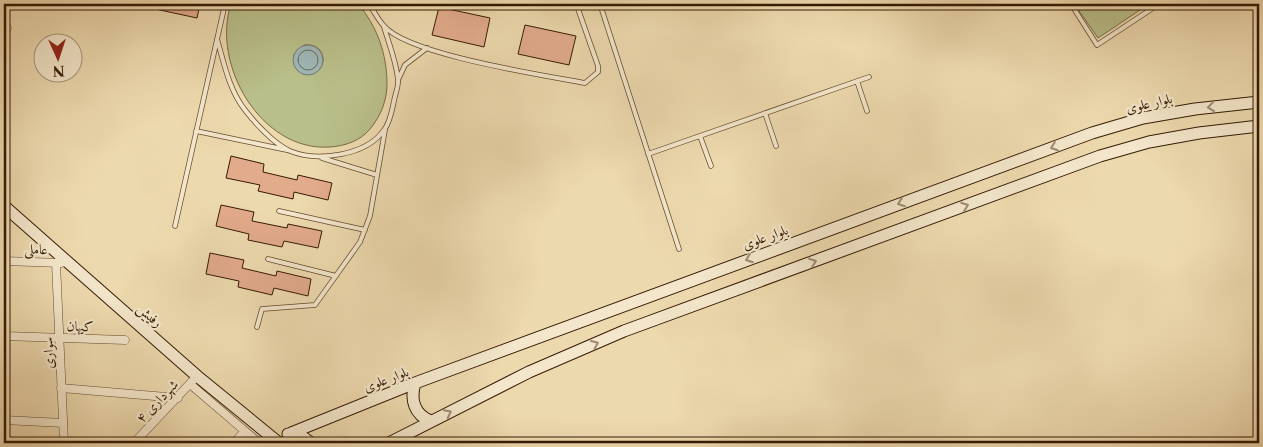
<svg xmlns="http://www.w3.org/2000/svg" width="1263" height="447" viewBox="0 0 1263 447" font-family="'Libre Caslon Text',Amiri,serif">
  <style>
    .green { fill: #b9bf8a; stroke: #786c48; fill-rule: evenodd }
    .water { fill: #9eb7b6; stroke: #74786f }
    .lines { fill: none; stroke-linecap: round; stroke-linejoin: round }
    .shore { stroke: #6a685e; stroke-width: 1 }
    .building { fill: #e2ab8c; stroke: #361a05 }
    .lane-casing { stroke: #644a2f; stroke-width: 5.5 }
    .street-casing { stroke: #644a2f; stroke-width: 9 }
    .secondary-casing { stroke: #361a05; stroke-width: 13 }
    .lane { stroke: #f3e6ca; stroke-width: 4 }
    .street { stroke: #f3e6ca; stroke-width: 8 }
    .secondary { stroke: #f3e6ca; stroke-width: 11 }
    .oneway { stroke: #9e8a71 }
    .labels { text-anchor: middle; stroke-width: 4.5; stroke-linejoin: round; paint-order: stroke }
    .street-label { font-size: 14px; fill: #361a05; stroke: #f3e6ca }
  </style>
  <rect width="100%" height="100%" fill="#edd9ae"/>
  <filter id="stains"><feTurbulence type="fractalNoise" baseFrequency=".004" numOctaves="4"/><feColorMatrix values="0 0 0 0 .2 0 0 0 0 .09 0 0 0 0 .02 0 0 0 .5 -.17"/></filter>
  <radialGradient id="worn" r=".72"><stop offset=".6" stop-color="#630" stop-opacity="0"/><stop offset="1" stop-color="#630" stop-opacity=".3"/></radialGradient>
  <path class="green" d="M231 4H358C377 26 387 54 387 84 387 100 381 116 370 129 360 141 345 146 330 147 261 152 211 64 231 4ZM304 45C331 42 328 79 303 74L294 64V54Z
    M1077 4H1149L1098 38 1075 5Z"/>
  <path class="water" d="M293 60a15 15 0 1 1 30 0a15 15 0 1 1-30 0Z"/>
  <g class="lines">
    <path class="shore" d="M298 60a10 10 0 1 1 20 0a10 10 0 1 1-20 0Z"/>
  </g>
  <path class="building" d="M147 4H200L197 18 146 7Z
    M439 7 490 18 484 47 432 35Z
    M525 25 576 36 569 65 518 54Z
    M231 156 264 164 263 172 297 180 298 175 332 183 328 200 294 192 293 199 258 191 260 185 226 178Z
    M221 205 254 212 252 221 287 228 288 224 322 231 318 248 284 241 282 247 248 240 249 234 216 226Z
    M210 253 244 260 242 268 276 276 277 271 311 279 308 296 274 288 272 295 238 287 239 281 206 274Z"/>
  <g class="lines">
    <defs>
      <path id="lane" d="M369 4C374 11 378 20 384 26 409 55 543 75 585 83L598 72V66L577 6 575 4
        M600 4 679 249
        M1071 4 1097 45 1159 4
        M217 39C224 63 229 90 245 110 255 123 274 144 290 151 317 162 366 156 384 130 390 123 392 110 394 101 395 94 399 86 398 79 396 61 389 44 384 27
        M398 80 405 65 427 48
        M857 81 867 111
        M765 113 776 146
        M196 131 287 150
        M700 136 711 166
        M648 154 869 77
        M322 158 377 175
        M279 211 365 230
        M175 226 225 4
        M268 259 336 276
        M257 327 262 309 315 305 360 242 370 216 385 130"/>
      <path id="street" d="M4 30 7 28
        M4 261 61 263
        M56 263 64 443
        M4 336 125 340
        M190 384 259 443
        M61 388 178 398
        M4 420 63 423
        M134 443 197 376
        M234 443 245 431"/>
      <path id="secondary" d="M4 206 197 376 279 443
        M415 383C410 399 414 415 431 421
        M291 433 415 383 1092 133 1143 118 1195 109 1259 102
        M288 434 300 435 311 443
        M389 443 529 372 624 331 1100 156 1149 142 1199 133 1259 126"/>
    </defs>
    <use href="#lane" class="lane-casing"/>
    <use href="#street" class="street-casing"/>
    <use href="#secondary" class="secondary-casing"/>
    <use href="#lane" class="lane"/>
    <use href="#street" class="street"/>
    <use href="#secondary" class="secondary"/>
  </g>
  <defs><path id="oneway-chevron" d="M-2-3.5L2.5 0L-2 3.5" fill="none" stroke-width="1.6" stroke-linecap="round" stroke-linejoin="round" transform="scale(1.25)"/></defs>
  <g class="oneway">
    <use href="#oneway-chevron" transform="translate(1211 107) rotate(173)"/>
    <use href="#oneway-chevron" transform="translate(1054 147) rotate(160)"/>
    <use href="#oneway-chevron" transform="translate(901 203) rotate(160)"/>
    <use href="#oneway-chevron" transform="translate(965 206) rotate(-20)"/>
    <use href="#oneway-chevron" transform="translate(749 259) rotate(160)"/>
    <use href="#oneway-chevron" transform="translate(813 262) rotate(-20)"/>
    <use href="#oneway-chevron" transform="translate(595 344) rotate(-23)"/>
    <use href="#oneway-chevron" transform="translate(448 413) rotate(-27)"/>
  </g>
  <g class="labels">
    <g class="street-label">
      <text transform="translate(1149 103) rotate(-13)" y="5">بلوار علوی</text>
      <text transform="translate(765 237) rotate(-20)" y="5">بلوار علوی</text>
      <text transform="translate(36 249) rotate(2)" y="5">عاملی</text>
      <text transform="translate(150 315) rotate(41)" y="5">رفیش</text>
      <text transform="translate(80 326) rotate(2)" y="5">کیهان</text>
      <text transform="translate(48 353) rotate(-92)" y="5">سواری</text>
      <text transform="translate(386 379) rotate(-21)" y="5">بلوار علوی</text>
      <text transform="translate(157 401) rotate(-46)" y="5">شهرداری ۴</text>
    </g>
  </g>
  <rect width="1263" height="447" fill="none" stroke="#edd9ae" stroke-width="20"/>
  <rect x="5" y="5" width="1253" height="437" fill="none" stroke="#361a05" stroke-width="2.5"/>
  <rect x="10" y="10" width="1243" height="427" fill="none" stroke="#361a05"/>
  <g transform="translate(58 58) rotate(177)"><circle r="24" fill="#f3e6ca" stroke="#a7947b"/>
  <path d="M0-4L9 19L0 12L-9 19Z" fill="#8f2418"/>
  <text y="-8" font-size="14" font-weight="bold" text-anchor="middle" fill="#361a05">N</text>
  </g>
  <rect width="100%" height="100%" filter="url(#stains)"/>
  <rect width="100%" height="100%" fill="url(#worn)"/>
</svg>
